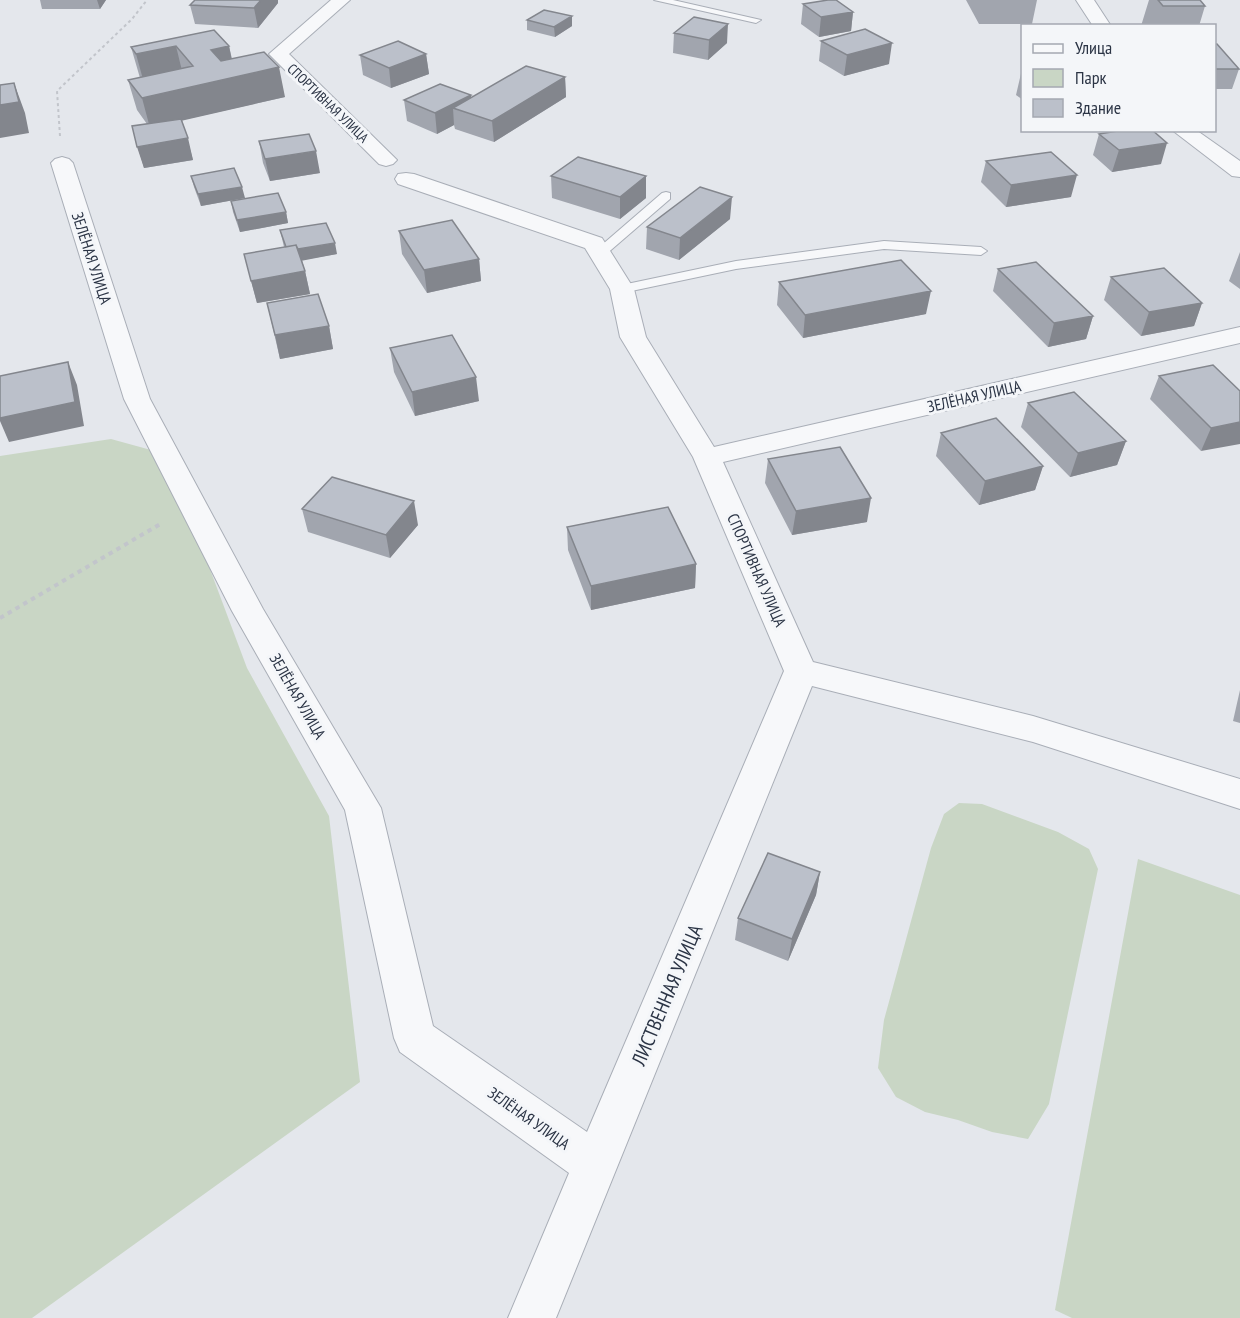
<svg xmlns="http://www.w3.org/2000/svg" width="1240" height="1318" viewBox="0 0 1240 1318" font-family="'PT Sans Narrow',sans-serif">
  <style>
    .green { fill: #c9d6c5 }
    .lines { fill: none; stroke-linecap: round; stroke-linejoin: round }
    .lane-casing { stroke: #a9aeb7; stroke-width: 2 }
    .street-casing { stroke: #a9aeb7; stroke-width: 2 }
    .path-far1 { stroke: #c2c5cb; stroke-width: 2; stroke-dasharray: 3 3; stroke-linecap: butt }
    .path { stroke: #c2c5cb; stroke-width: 4; stroke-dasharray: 4.5 4.5; stroke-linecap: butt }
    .lane { fill: #f7f8fa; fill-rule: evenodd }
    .street { fill: #f7f8fa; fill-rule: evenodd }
    .wall { fill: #a1a5ae }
    .shaded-wall { fill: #83868d }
    .building { fill: #bbc0ca; stroke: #83868d; stroke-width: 1.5 }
    .labels { text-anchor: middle; stroke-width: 6; stroke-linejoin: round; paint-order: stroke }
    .far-street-label { font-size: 14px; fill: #2b3445; stroke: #f4f6f9 }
    .street-label { font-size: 16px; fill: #2b3445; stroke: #f4f6f9 }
    .near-street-label { font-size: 20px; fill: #2b3445; stroke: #f4f6f9 }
  </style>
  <rect width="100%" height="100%" fill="#e4e7ec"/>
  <path class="green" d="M111 439 180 458 199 540 247 668 329 816 360 1082 32 1318H0V456Z
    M959 803 982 804 1058 832 1089 849 1098 869 1049 1104 1028 1139 992 1132 958 1120 925 1112 896 1097 878 1068 884 1020 931 848 944 814Z
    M1138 859 1240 895V1318H1072L1055 1310Z"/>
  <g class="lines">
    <defs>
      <path id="lane" d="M654 0H673L761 20 756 23Z
        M666 192 670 193V199L604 256H596L594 253 596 250 662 193Z
        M884 241 981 247 987 251 981 255 884 249 736 269 622 293 615 289 622 285 736 261Z"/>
      <path id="street" d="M331 0H350L289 54 393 156 397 160 393 164 386 166 379 164 269 54Z
        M1076 0H1094L1111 26H1093Z
        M1172 130H1196L1240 161V177L1232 176Z
        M62 157 69 159 73 163 150 399 263 609 381 808 433 1026 587 1132 784 671 693 457 620 337 610 289 585 248 398 184 395 179 398 174 406 173 414 174 602 238 634 289 646 337 714 447 1240 327V343L723 462 813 662 1033 716 1240 779V809L1033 742 812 686 556 1318H508L569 1173 400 1052 394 1038 345 810 232 611 124 399 51 163 55 159Z"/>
    </defs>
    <use href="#lane" class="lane-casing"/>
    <use href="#street" class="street-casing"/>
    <path class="path-far1" d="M60 136 57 91 132 19 147 0"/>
    <path class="path" d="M0 618 162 523"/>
    <use href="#lane" class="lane"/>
    <use href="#street" class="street"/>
  </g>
  <path class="wall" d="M40 0H106L100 9H42Z
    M195 0H278V3L258 28 195 24 190 5Z
    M966 0H1037L1032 24H979Z
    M1149 0H1200L1205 6 1199 26H1141Z
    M803 4 853 12 851 31 819 37 801 24Z
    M572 16V26L555 37 527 30V20Z
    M214 30 229 46 232 59 285 97 182 120 193 160 144 168 132 126 147 124 137 110 128 80 140 78 131 47Z
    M674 33 727 43 708 60 673 53Z
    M821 41 889 64 844 76 819 61Z
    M1215 44 1239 69 1232 89H1215Z
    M426 54 429 74 391 88 363 75 360 55Z
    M1023 65V100L1016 95Z
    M565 77 566 97 494 142 455 129 454 125 437 134 407 121 404 100 471 95V98Z
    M1099 134 1161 164 1112 172 1093 155Z
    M259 141 320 173 270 181 263 163Z
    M986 161 1071 197 1006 207 981 182Z
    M191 176 245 198 201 206 194 187Z
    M551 176H646V198L620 219 552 198Z
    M231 201 286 212 288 223 240 232 233 212Z
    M730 219 679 260 646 249 647 227Z
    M280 230 337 254 302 260 305 271 310 294 257 303 244 254 284 247Z
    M399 231 479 259 481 281 427 293 402 254Z
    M1240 252V289L1229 281Z
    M998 269 1093 316 1086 339 1048 347 993 291Z
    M1111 277 1202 303 1194 326 1141 336 1104 300Z
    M779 282 926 314 803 338 777 305Z
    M267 303 329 326 333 349 280 359Z
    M390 348 479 401 415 416 394 372Z
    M1159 376 1240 391 1201 451 1150 399Z
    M1028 403 1126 441 1117 465 1070 477 1021 427Z
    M941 433 1043 466 1035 490 979 505 936 456Z
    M768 459 867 522 792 535 765 483Z
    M302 509 418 525 390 558 308 532Z
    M567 527 696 564 695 588 591 610 568 550Z
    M1240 690V723L1233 721Z
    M820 872 816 895 788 961 735 940 738 918Z"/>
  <path class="shaded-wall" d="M97 0H106L100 9Z
    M261 0H278V3L258 28 254 8Z
    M853 12 851 31 819 37 821 17Z
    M572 16V26L555 37 554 27Z
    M728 24 727 43 708 60 709 40Z
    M892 43 889 64 844 76 847 55Z
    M176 46 183 75 144 83 136 54Z
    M229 46 235 76 211 50Z
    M426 54 429 74 391 88 389 68Z
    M279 67 285 97 150 128 142 98Z
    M565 77 566 97 494 142 492 121Z
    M14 83 25 113 29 133 0 138V105Z
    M471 95 472 114 453 108 454 125 437 134 435 113Z
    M188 138 193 160 144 168 137 147Z
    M1167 143 1161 164 1112 172 1119 150Z
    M316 151 320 173 270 181 265 159Z
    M1077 175 1071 197 1006 207 1011 185Z
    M646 176V198L620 219V197Z
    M242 187 245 198 201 206 198 194Z
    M732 197 730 219 679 260 680 238Z
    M286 212 288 223 240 232 237 220Z
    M335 243 337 254 290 263 287 251Z
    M479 259 481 281 427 293 424 270Z
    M305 271 310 294 257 303 251 281Z
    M931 291 926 314 803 338 805 315Z
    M1202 303 1194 326 1141 336 1149 312Z
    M1093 316 1086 339 1048 347 1054 323Z
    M329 326 333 349 280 359 275 335Z
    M68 362 77 385 84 426 9 442 0 421V418Z
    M476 377 479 401 415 416 412 392Z
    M1240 422V444L1201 451 1211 428Z
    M1126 441 1117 465 1070 477 1078 453Z
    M1043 466 1035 490 979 505 985 481Z
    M871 498 867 522 792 535 796 511Z
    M414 501 418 525 390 558 386 535Z
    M696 564 695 588 591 610V586Z
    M820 872 816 895 788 961 792 939Z"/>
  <path class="building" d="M195 0H261L254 8 190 5Z
    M828 0H836L853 12 821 17 803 4Z
    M1158 0H1200L1205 6H1163Z
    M544 10 572 16 554 27 527 20Z
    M694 17 728 24 709 40 674 33Z
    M865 29 892 43 847 55 821 41Z
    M214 30 229 46 211 50 221 61 264 52 279 67 142 98 128 80 193 66 176 46 136 54 131 47Z
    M398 41 426 54 389 68 360 55Z
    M1215 44H1217L1239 69H1215Z
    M526 66 565 77 492 121 453 108Z
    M14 83 19 102 0 105V85Z
    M440 84 471 95 435 113 404 100Z
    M181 119 188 138 137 147 132 126Z
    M1124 130H1152L1167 143 1119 150 1099 134Z
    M309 134 316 151 265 159 259 141Z
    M1051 152 1077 175 1011 185 986 161Z
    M578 157 646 176 620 197 551 176Z
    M234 168 242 187 198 194 191 176Z
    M700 187 732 197 680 238 647 227Z
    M278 193 286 212 237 220 231 201Z
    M452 220 479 259 424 270 399 231Z
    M326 223 335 243 298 249 296 245 286 247 280 230Z
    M296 245 305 271 251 281 244 254Z
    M901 260 931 291 805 315 779 282Z
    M1036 262 1093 316 1054 323 998 269Z
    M1164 268 1202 303 1149 312 1111 277Z
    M318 294 329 326 275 335 267 303Z
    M452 335 476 377 412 392 390 348Z
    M68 362 75 402 0 418V376Z
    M1213 365 1240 391V422L1211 428 1159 376Z
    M1074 392 1126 441 1078 453 1028 403Z
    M996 418 1043 466 985 481 941 433Z
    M840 447 871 498 796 511 768 459Z
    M332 477 414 501 386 535 302 509Z
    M668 507 696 564 591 586 567 527Z
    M768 853 820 872 792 939 738 918Z"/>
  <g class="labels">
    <g class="far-street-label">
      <text transform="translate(328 103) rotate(44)" y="5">СПОРТИВНАЯ УЛИЦА</text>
    </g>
    <g class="street-label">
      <text transform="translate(92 258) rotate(72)" y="6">ЗЕЛЁНАЯ УЛИЦА</text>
      <text transform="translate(974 396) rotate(-13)" y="6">ЗЕЛЁНАЯ УЛИЦА</text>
      <text transform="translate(757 570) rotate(66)" y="6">СПОРТИВНАЯ УЛИЦА</text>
      <text transform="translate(298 696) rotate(60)" y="6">ЗЕЛЁНАЯ УЛИЦА</text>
      <text transform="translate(529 1118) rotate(35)" y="6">ЗЕЛЁНАЯ УЛИЦА</text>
    </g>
    <g class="near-street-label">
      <text transform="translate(667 995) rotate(-67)" y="7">ЛИСТВЕННАЯ УЛИЦА</text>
    </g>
  </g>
  <rect x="1021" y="24" width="195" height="108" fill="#f4f6f9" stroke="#a4a8b1" stroke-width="1.5"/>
  <rect x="1033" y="44" width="30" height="9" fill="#f7f8fa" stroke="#a4a8b1" stroke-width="1.5"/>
  <text x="1075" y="54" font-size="18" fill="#2b3445">Улица</text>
  <rect x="1033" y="69" width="30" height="18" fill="#c9d6c5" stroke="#a4a8b1" stroke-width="1.5"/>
  <text x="1075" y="84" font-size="18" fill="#2b3445">Парк</text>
  <rect x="1033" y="99" width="30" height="18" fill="#bbc0ca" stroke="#a4a8b1" stroke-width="1.5"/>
  <text x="1075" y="114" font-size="18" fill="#2b3445">Здание</text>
</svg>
